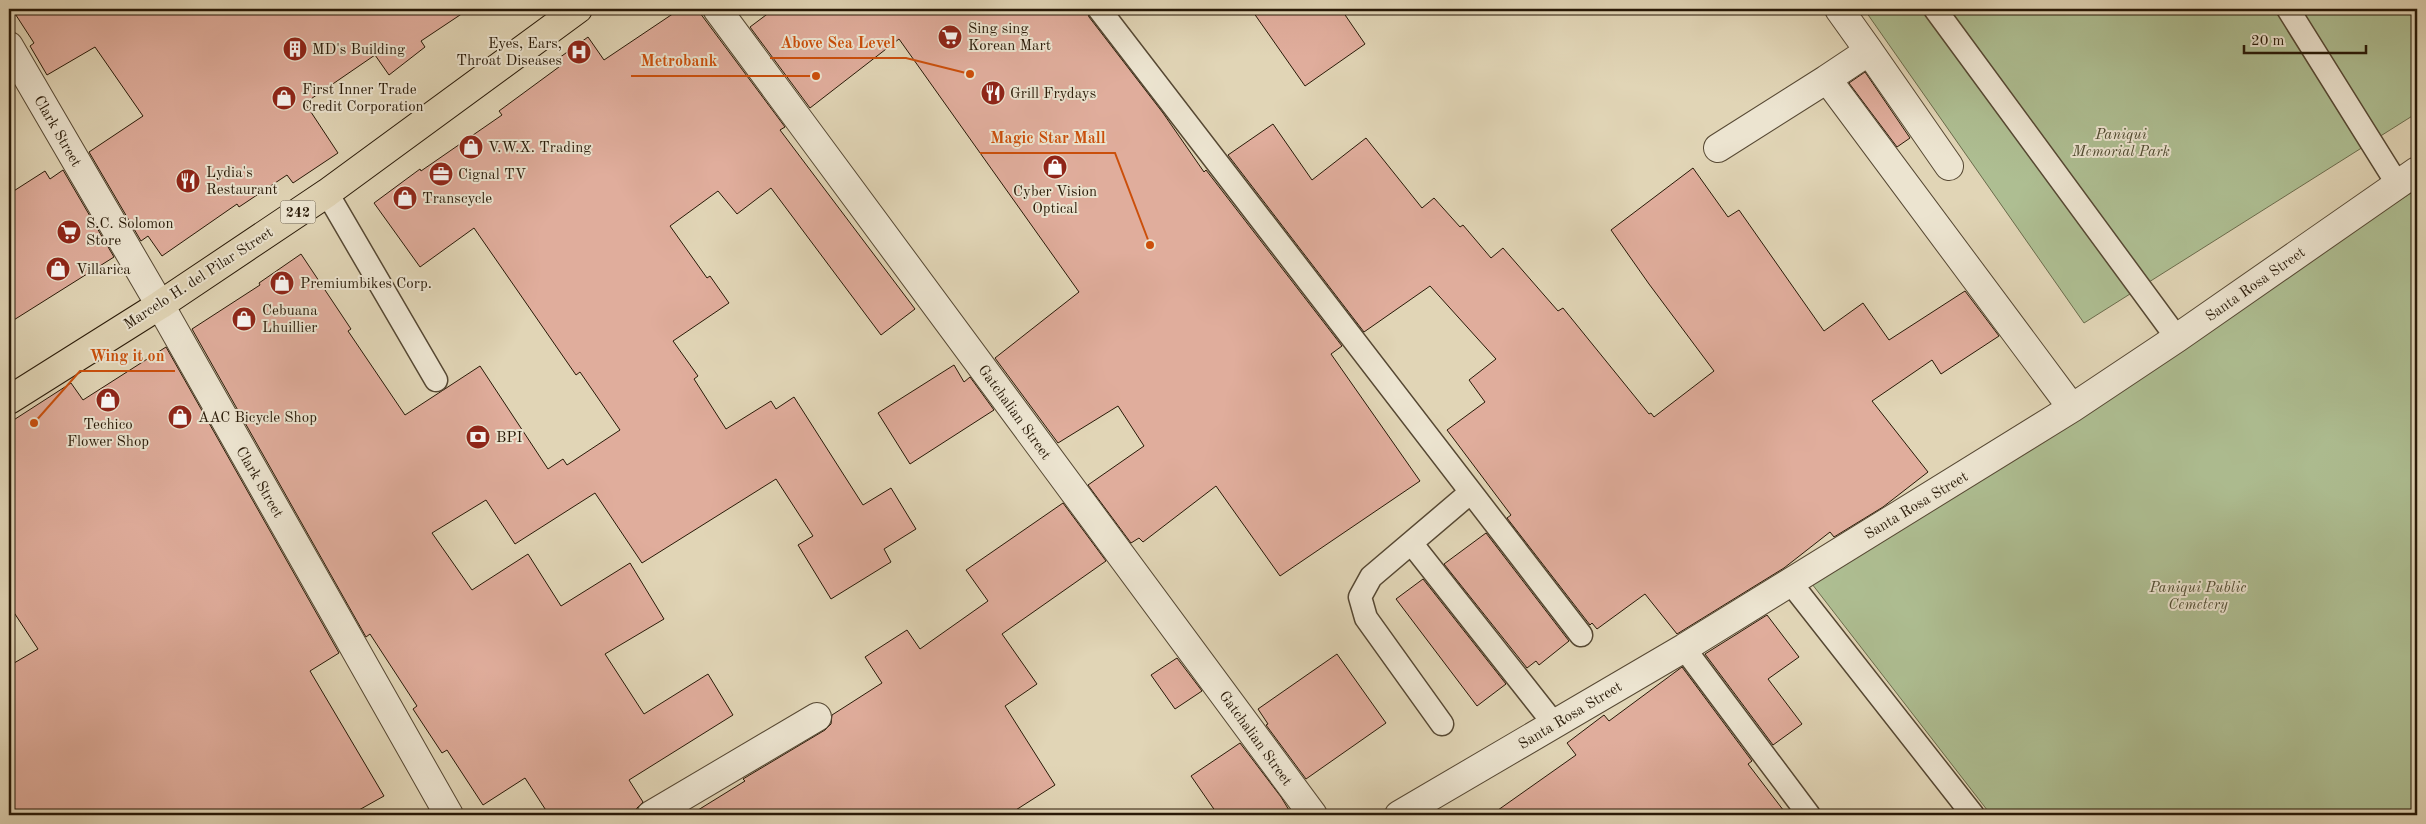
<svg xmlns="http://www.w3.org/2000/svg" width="2426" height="824" viewBox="0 0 2426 824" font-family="'Old Standard TT',serif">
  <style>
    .green { fill: #aebe92; stroke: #6b6c4c }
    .building { fill: #e0ad9c; stroke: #281907 }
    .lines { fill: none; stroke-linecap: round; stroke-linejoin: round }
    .lane-casing { stroke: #564833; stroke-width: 25 }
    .street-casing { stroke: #564833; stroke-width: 30 }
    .primary-casing { stroke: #281907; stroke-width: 30 }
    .lane { stroke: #ece4d0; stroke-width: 22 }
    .street { stroke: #ece4d0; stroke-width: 28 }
    .primary { stroke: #e1d5b6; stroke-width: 28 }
    .labels { text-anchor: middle; stroke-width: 4; stroke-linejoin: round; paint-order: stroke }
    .shield { fill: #ece4d0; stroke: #635643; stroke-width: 1 }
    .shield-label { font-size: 14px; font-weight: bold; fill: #281907 }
    .poi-label { font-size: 15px; fill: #281907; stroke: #ece4d0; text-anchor: start }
    .street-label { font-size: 15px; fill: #281907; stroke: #ece4d0 }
    .park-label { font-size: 15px; font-style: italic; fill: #504b31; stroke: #ece4d0 }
    .leader { fill: none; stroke: #cb4f0b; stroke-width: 2 }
    .callout-dot { fill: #cb4f0b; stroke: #ece4d0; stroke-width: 2 }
    .callout-label { font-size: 16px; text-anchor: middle; font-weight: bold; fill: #cb4f0b; stroke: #ece4d0; stroke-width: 4; stroke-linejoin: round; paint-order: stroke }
  </style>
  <rect width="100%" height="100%" fill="#e1d5b6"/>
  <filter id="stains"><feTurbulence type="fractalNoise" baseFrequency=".004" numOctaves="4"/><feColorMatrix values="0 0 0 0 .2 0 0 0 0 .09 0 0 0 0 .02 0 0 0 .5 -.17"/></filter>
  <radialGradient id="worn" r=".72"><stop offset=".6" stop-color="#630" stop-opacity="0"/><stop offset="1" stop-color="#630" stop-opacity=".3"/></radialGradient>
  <path class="green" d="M1864 9H2417V113L2084 323Z
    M2417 189V815H1991L1812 584Z"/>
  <path class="building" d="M12 9H469L421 41 425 47 389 75 375 55 305 103 338 153 293 183 287 175 239 207 237 204 162 256 148 236 141 241 89 152 143 116 95 47 47 75 30 46 34 43Z
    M680 9H697L785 127 780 130 915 309 881 335 771 188 737 214 718 191 670 226 707 278 710 276 729 303 673 341 698 376 694 379 726 429 771 401 776 409 794 397 863 505 891 488 916 529 884 549 891 562 831 599 798 545 813 536 776 479 642 563 595 493 515 544 486 500 432 533 472 590 528 554 561 606 630 563 664 619 605 654 644 714 708 674 733 715 629 780 643 802 637 808 635 815H549L525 778 483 805 447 750 442 753 413 709 417 706 370 634 366 637 192 329 260 285 259 283 301 254 351 329 348 331 405 415 480 366 548 469 563 459 567 465 620 430 580 372 576 375 474 228 420 267 374 203 420 169 421 171 502 115 499 111 563 64 559 58 588 37 604 60Z
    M774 9H1086L1089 17 1163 113 1204 172 1206 170 1342 346 1331 354 1420 481 1280 576 1216 486 1143 542 1139 538 1131 543 1088 485 1144 446 1118 406 1058 443 995 358 1079 292 899 39 810 108 750 27Z
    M1251 9H1341L1365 44 1305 86Z
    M1865 72 1910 138 1897 147 1849 83Z
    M1273 124 1312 180 1366 138 1422 208 1434 198 1460 227 1463 225 1491 258 1503 248 1558 311 1563 308 1649 414 1651 413 1654 417 1714 371 1649 284 1611 230 1693 168 1728 217 1739 210 1824 331 1863 303 1889 340 1965 291 1999 336 1941 374 1932 360 1872 401 1928 472 1883 507 1834 537 1830 532 1784 568 1677 634 1645 594 1597 629 1592 623 1590 625 1507 518 1511 515 1447 430 1485 402 1469 380 1496 359 1430 286 1364 332 1228 155Z
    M63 170 114 257 9 323V194L45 171 50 179Z
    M166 347 339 653 310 671 384 796 350 815H9V666L38 649 9 605V423L71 383 83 400Z
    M954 365 964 382 970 377 994 410 910 464 878 413Z
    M1063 503 1106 561 1002 634 1037 684 1005 706 1055 785 1008 815H690L745 781 743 779 825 730 831 724 832 715 882 683 865 657 907 630 920 649 988 601 966 570Z
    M1486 533 1569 641 1539 665 1536 661 1527 668 1444 564Z
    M1423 579 1506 684 1477 706 1396 599Z
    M1767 615 1799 657 1768 679 1802 724 1773 745 1705 654Z
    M1337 654 1386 723 1306 779 1266 725 1268 724 1258 709Z
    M1177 658 1202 691 1175 709 1151 675Z
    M1682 667 1752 761 1748 764 1787 815H1491L1576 755 1567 743 1604 715 1609 721Z
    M1240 743 1281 797 1292 815H1218L1191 776Z"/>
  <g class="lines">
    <defs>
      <path id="lane" d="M1099 9 1581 635
        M1935 9 2177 338
        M2288 9 2398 185
        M327 193 436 380
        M1412 544 1555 725
        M1790 582 1973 815
        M1684 648 1809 815
        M1442 724 1366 618 1360 597 1371 577 1471 492"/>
      <path id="street" d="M717 9 1313 815
        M9 46 160 305 449 815
        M1869 51 1949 166
        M1827 79 1869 51 1839 9
        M1718 148 1827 79 2072 408
        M651 815 817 717
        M1399 815 1684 648 2072 408 2177 338 2417 171"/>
      <path id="primary" d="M9 400 160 305 327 193 578 9"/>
    </defs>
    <use href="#lane" class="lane-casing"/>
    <use href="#street" class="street-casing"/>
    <use href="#primary" class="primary-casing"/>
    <use href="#lane" class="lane"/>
    <use href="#street" class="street"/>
    <use href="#primary" class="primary"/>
  </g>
  <defs>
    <symbol id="supermarket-disc" viewBox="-11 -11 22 22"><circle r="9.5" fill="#8f2418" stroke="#ece4d0"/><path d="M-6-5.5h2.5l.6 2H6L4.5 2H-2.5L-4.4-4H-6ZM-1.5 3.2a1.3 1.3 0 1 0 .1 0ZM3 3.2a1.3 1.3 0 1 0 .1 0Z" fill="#fff"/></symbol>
    <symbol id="building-disc" viewBox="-11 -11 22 22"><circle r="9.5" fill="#8f2418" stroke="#ece4d0"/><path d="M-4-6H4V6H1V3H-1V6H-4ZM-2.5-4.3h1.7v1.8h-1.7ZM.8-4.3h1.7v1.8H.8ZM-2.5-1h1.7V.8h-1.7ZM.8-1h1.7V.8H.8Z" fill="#fff"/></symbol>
    <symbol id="hospital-disc" viewBox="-11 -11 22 22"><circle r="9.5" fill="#8f2418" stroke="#ece4d0"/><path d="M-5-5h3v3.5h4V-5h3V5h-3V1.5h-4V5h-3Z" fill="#fff"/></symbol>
    <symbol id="restaurant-disc" viewBox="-11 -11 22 22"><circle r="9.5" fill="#8f2418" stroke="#ece4d0"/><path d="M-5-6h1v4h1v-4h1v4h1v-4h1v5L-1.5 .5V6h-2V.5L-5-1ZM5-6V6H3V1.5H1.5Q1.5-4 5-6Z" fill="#fff"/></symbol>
    <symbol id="shop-disc" viewBox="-11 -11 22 22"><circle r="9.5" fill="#8f2418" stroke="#ece4d0"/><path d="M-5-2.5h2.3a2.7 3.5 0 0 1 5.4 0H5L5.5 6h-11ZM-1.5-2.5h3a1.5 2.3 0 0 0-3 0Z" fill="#fff"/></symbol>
    <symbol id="office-disc" viewBox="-11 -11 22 22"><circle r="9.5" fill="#8f2418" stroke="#ece4d0"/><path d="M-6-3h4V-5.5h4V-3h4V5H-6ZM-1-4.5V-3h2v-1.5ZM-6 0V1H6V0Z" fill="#fff"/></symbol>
    <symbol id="bank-disc" viewBox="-11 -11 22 22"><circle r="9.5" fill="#8f2418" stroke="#ece4d0"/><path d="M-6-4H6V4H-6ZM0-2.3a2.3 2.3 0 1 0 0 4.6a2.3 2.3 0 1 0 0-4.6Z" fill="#fff"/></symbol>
  </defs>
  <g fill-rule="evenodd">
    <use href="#supermarket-disc" x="936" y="23" width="28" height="28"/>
    <use href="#building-disc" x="281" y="35" width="28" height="28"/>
    <use href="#hospital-disc" x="565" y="38" width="28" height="28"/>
    <use href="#restaurant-disc" x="979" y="79" width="28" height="28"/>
    <use href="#shop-disc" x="270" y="84" width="28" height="28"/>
    <use href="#shop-disc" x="457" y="133" width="28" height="28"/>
    <use href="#shop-disc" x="1041" y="153" width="28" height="28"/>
    <use href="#office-disc" x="427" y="160" width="28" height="28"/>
    <use href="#restaurant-disc" x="174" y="167" width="28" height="28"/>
    <use href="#shop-disc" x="391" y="184" width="28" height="28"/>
    <use href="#supermarket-disc" x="55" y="218" width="28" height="28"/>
    <use href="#shop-disc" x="44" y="255" width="28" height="28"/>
    <use href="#shop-disc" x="268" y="269" width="28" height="28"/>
    <use href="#shop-disc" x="230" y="305" width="28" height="28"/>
    <use href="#shop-disc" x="94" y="386" width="28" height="28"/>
    <use href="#shop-disc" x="166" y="403" width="28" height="28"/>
    <use href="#bank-disc" x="464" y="423" width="28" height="28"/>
  </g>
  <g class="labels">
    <rect class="shield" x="280.5" y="200.5" width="35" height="23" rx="4"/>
    <g class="shield-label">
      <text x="298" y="217">242</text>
    </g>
    <g class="poi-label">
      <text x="968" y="33">Sing sing<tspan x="968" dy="17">Korean Mart</tspan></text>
      <text x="562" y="48" text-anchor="end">Eyes, Ears,<tspan x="562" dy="17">Throat Diseases</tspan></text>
      <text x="312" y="54">MD's Building</text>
      <text x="302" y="94">First Inner Trade<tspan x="302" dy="17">Credit Corporation</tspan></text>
      <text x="1010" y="98">Grill Frydays</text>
      <text x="488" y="152">V.W.X. Trading</text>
      <text x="206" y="177">Lydia's<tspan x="206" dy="17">Restaurant</tspan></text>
      <text x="458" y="179">Cignal TV</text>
      <text x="1055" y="196" text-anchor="middle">Cyber Vision<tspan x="1055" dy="17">Optical</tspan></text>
      <text x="422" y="203">Transcycle</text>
      <text x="86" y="228">S.C. Solomon<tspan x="86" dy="17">Store</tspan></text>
      <text x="76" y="274">Villarica</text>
      <text x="300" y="288">Premiumbikes Corp.</text>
      <text x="262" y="315">Cebuana<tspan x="262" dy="17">Lhuillier</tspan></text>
      <text x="198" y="422">AAC Bicycle Shop</text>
      <text x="108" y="429" text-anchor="middle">Techico<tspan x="108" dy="17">Flower Shop</tspan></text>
      <text x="496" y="442">BPI</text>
    </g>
    <g class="street-label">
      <text transform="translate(58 131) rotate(60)" y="5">Clark Street</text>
      <text transform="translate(198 278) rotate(-33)" y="5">Marcelo H. del Pilar Street</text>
      <text transform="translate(2255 284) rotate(-35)" y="5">Santa Rosa Street</text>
      <text transform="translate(1015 412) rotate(54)" y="5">Gatchalian Street</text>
      <text transform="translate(260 482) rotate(60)" y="5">Clark Street</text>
      <text transform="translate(1916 505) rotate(-31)" y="5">Santa Rosa Street</text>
      <text transform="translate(1570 715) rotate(-31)" y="5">Santa Rosa Street</text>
      <text transform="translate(1256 738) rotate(54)" y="5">Gatchalian Street</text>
    </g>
    <g class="park-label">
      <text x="2121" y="139">Paniqui<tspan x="2121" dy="17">Memorial Park</tspan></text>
      <text x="2198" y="592">Paniqui Public<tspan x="2198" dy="17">Cemetery</tspan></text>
    </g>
  </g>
  <path class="leader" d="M970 74L906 58H770M816 76L728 76H631M1150 245L1115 153H980M34 423L80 371H175"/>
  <g class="callout-dot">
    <circle cx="970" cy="74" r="5"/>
    <circle cx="816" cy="76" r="5"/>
    <circle cx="1150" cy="245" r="5"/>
    <circle cx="34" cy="423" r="5"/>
  </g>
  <g class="callout-label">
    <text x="838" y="48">Above Sea Level</text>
    <text x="679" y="66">Metrobank</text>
    <text x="1048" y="143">Magic Star Mall</text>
    <text x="127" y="361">Wing it on</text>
  </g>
  <rect width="2426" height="824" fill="none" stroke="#e1d5b6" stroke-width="30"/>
  <rect x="10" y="10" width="2406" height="804" fill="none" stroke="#281907" stroke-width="2.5"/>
  <rect x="15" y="15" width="2396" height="794" fill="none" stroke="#281907"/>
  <path d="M2244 45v8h122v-8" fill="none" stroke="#281907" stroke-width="2.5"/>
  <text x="2251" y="45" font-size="15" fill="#281907" stroke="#ece4d0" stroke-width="4" paint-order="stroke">20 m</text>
  <rect width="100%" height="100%" filter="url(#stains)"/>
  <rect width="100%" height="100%" fill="url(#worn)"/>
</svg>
